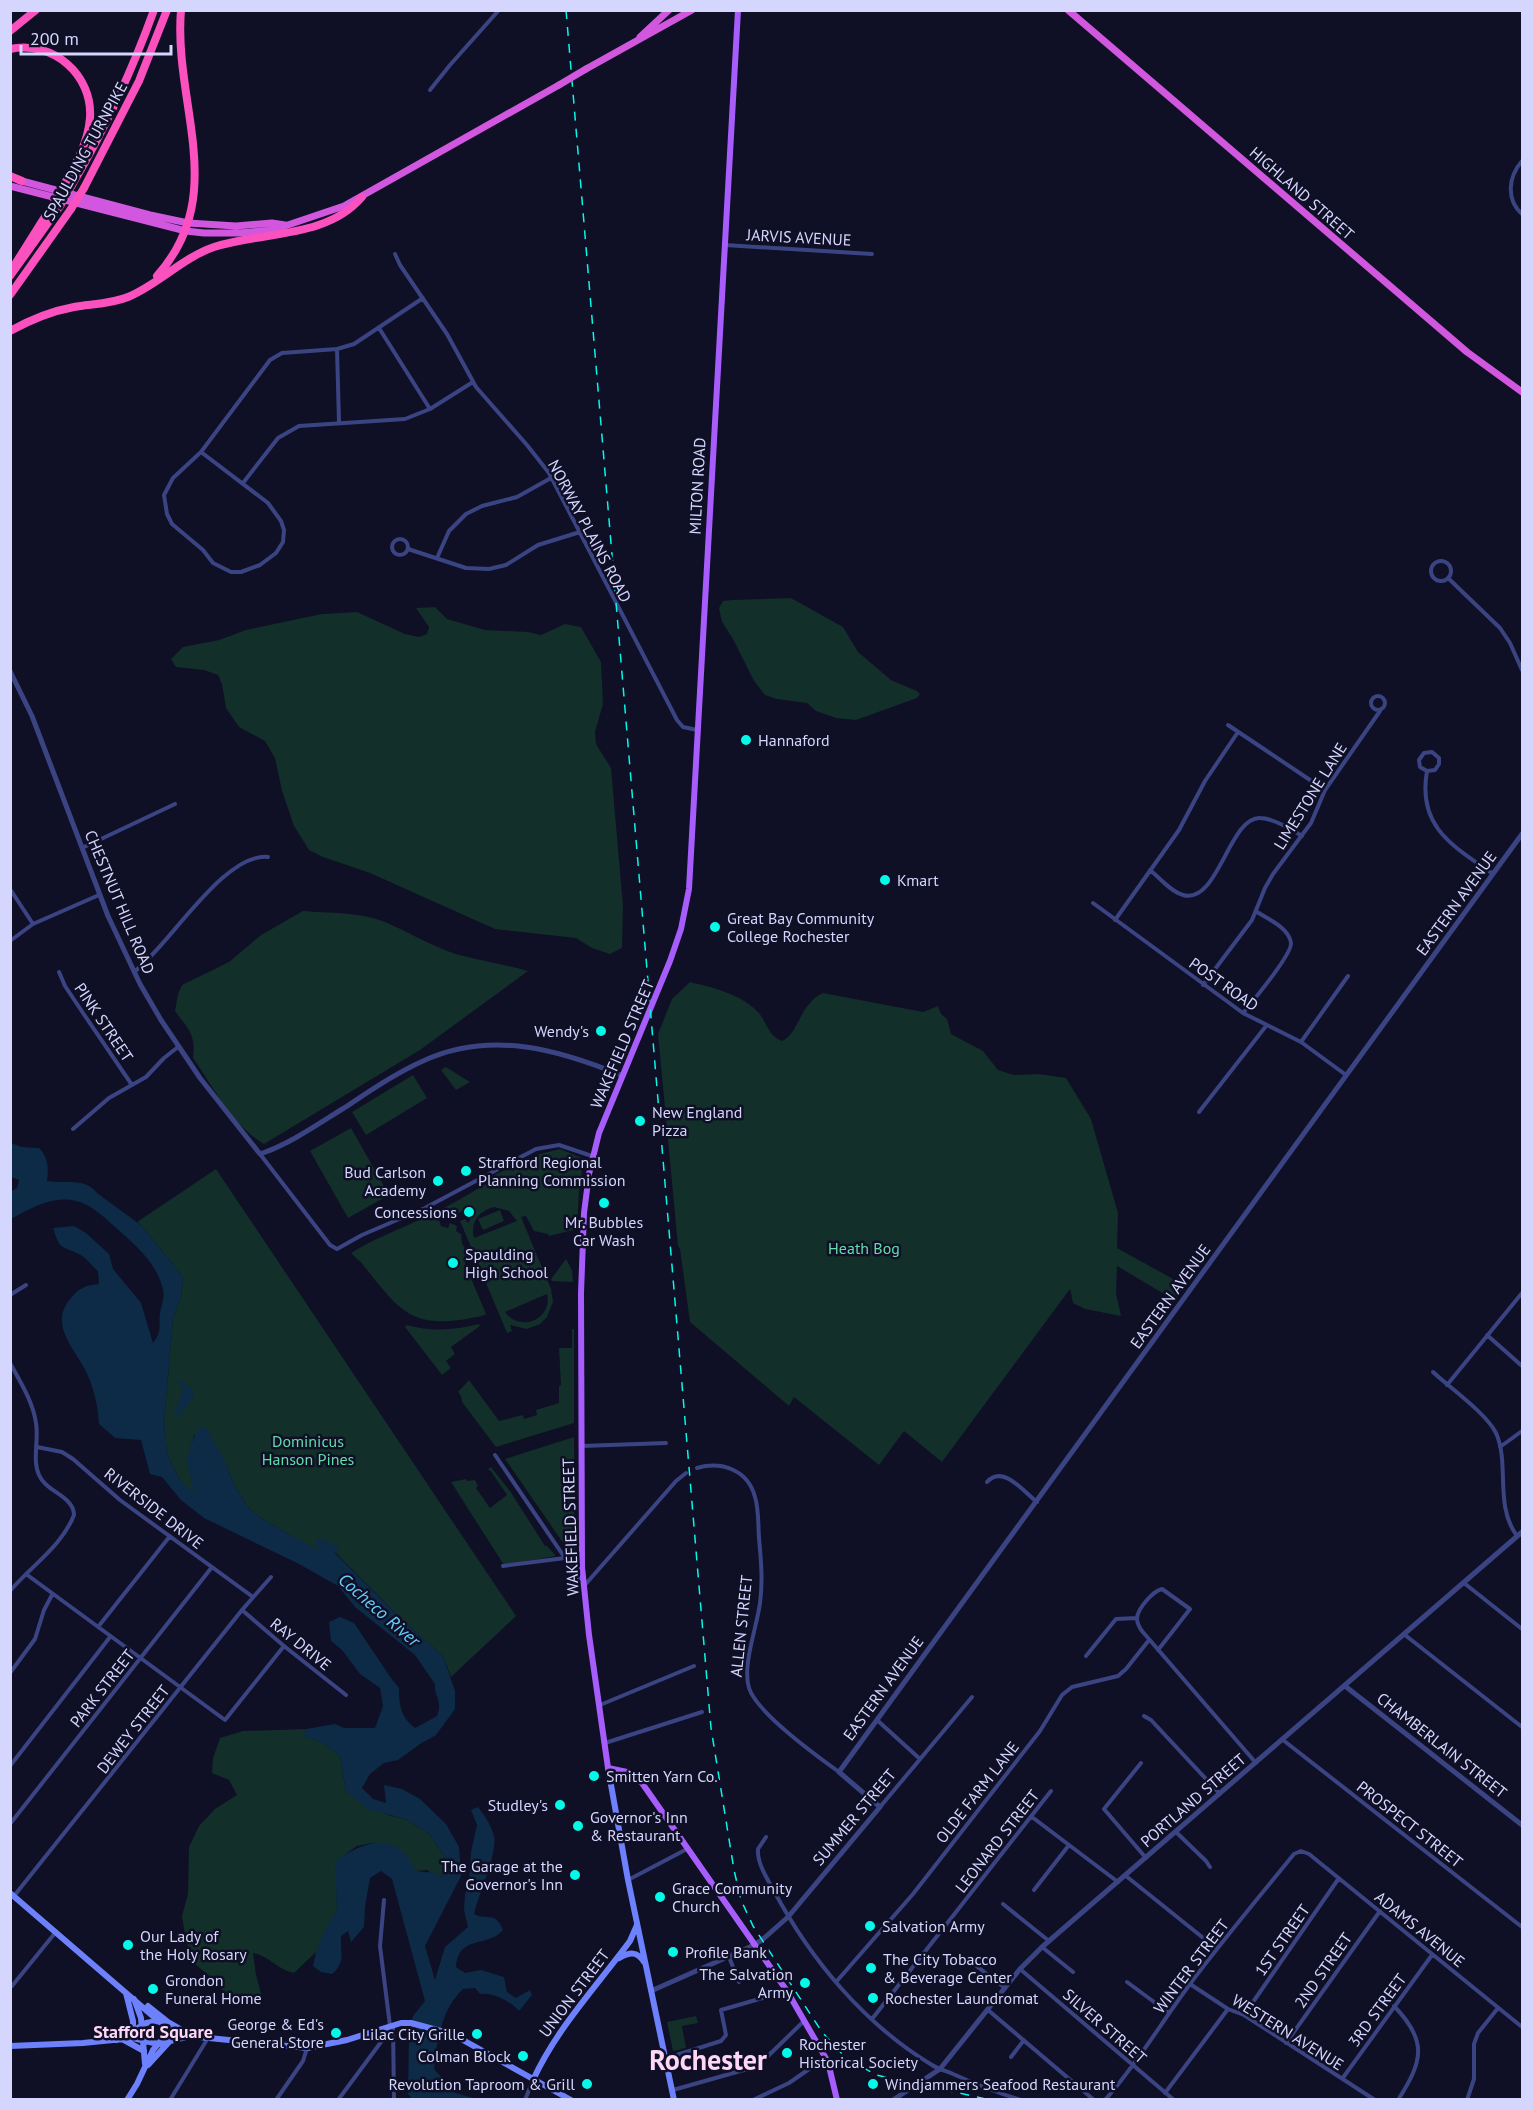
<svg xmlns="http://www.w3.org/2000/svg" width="1533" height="2110" viewBox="0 0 1533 2110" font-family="'PT Sans',sans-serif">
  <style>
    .green { fill: #122f29; fill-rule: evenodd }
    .water { fill: #0d2b46 }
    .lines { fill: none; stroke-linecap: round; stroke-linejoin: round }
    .minor { stroke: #3b4483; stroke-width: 4 }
    .tertiary { stroke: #3b4483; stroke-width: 5 }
    .secondary { stroke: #6d81fc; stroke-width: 6 }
    .primary { stroke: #a75dfc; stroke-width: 6 }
    .trunk { stroke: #d157de; stroke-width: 7 }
    .motorway { stroke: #fb51bf; stroke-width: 8 }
    .rail { stroke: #05f9e9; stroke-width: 1.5; stroke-dasharray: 9 8; stroke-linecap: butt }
    .trunk-bridge { stroke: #d157de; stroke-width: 7 }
    .motorway-bridge { stroke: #fb51bf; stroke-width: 8 }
    .poi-dot { fill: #05f9e9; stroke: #0f0f25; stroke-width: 2 }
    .labels { text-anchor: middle; stroke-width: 5; stroke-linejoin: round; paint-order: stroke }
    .street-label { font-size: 16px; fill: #d4d6fe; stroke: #0f0f25 }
    .poi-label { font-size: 16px; fill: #d4d6fe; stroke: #0f0f25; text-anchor: start }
    .park-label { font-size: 16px; fill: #61ddaa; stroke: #0f0f25 }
    .water-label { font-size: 18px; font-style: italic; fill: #64cefc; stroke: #0f0f25 }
    .neighbourhood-label { font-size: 18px; font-weight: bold; fill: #fed6f6; stroke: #0f0f25 }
    .town-label { font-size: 28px; font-weight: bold; fill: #fed6f6; stroke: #0f0f25 }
  </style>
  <rect width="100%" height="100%" fill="#0f0f25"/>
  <path class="green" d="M791 598 843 627 858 652 891 680 917 691 920 694 917 698 856 720 836 718 816 711 807 703 777 699 765 695 754 681 733 639 722 622 719 608 723 601 732 600Z
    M435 607 447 619 485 630 528 632 541 635 565 624 581 627 601 662 603 704 595 732 596 744 611 768 623 906 622 948 610 954 592 948 576 938 495 929 370 873 323 857 309 850 294 826 282 791 275 758 265 741 239 727 226 708 222 684 218 675 204 670 176 667 171 659 183 647 219 640 246 630 322 614 357 612 405 634 419 637 427 634 429 627 416 608Z
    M303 911C329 913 360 912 385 922 409 932 431 946 456 954 480 961 504 964 528 971L420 1050 264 1144C233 1126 213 1087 193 1058 196 1034 188 1029 175 1011L178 994 182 985 229 962 261 935Z
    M690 982C715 988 741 994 759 1013 767 1023 769 1037 782 1041 799 1034 799 1004 823 993L923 1012 938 1006 941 1014 947 1019 951 1034 983 1051 998 1070 1014 1075 1039 1074 1066 1078 1091 1119 1118 1213 1117 1248 1184 1285 1176 1301 1117 1266 1116 1293 1121 1316 1085 1309 1073 1303 1070 1289 942 1462 904 1431 879 1465 794 1397 789 1406 690 1322 680 1249 678 1246 658 1034 672 999Z
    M446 1067 470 1082 456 1090 441 1070Z
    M413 1075 427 1098 366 1135 352 1112Z
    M351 1128 389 1195 348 1218 310 1151Z
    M560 1149 584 1159 579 1190 577 1229 549 1236 548 1234 534 1231 526 1216 521 1217 551 1289 553 1302 547 1317 540 1324 527 1329 510 1325 512 1331 507 1333 460 1221 465 1219 468 1223 474 1213 471 1208 439 1220 441 1226 448 1228 450 1223 457 1226 456 1231 461 1234 462 1243 466 1251 465 1264 486 1314 482 1316C411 1331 402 1314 360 1261H359L351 1253C373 1239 396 1231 419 1220 444 1209 469 1194 493 1180L494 1175 540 1154ZM494 1207 509 1211 517 1221 474 1238C470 1222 479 1211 494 1207ZM547 1294C553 1319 520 1333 505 1312Z
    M216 1169 516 1616 451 1677 443 1656 402 1620 335 1552 338 1548 320 1552 264 1520 248 1508 233 1482 227 1466 194 1435 188 1463 193 1480V1492L181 1482 167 1454 164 1421 173 1319 181 1297 183 1277 142 1226 137 1222Z
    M500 1210 504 1221 483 1230 478 1219Z
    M566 1259 572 1270 573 1282 552 1281 551 1279Z
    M479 1324 480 1326 451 1347 455 1354 446 1361 451 1368 442 1375 405 1327 407 1325C432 1332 455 1330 479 1324Z
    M572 1329H574V1423L496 1447 462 1402 461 1396 458 1392 469 1380 499 1421 523 1415 524 1419 537 1415 536 1410 559 1403V1386L561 1385 559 1348H572Z
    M574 1437 575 1560 505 1459Z
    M491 1467 510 1491 545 1546H547L556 1556 504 1565 451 1482 466 1479 467 1481 475 1480 478 1486 476 1488 490 1508 507 1495 490 1470H487Z
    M306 1729 305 1736 323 1743 340 1756 346 1791 388 1815 405 1819 430 1834 445 1858 441 1880 427 1870 416 1871 372 1843 357 1846 336 1861 337 1909 316 1952 294 1973C278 1970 268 1955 253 1953L256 1975 263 2001 242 2003 228 1997 214 1980 195 1964 186 1941 182 1916 188 1894 189 1847 199 1826 215 1809 237 1795 229 1780 212 1773 213 1758 220 1738 243 1731Z
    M696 2016 698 2023 682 2026 686 2048 673 2051 667 2022Z"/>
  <path class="water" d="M11 1143 22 1147 39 1148C48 1157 49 1168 47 1181 64 1184 86 1177 97 1193L142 1226 183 1277 181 1297 173 1319 164 1421 167 1454 181 1482 193 1491C193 1481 188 1472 188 1463 187 1452 194 1436 200 1427H206L227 1466 233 1482 248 1508 264 1520 319 1551 315 1542 320 1538 339 1547 335 1553 402 1620 443 1656 455 1691V1709L436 1735 420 1744 398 1760 384 1763 370 1774 362 1788 373 1799 386 1803 384 1785 402 1789 420 1799 446 1824 459 1847 461 1876 425 1946 435 1980 445 1947 468 1927 464 1910 465 1894 469 1883 471 1852 477 1825 471 1810 478 1807C485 1816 491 1825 494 1836 498 1852 478 1896 474 1914 486 1921 495 1910 503 1930 488 1948 459 1934 456 1967L465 1973 481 1970 504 1977 507 1992 516 1998 530 1990 532 1995 519 2011C510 2001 493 1992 480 1994L475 1988 463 1989C441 2010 437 2040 434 2069L456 2093 476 2099H412L408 2094 409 2036 413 2016 425 2001 392 1879 381 1871 370 1878 365 1907 364 1927 351 1942 348 1931 341 1936C340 1951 346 1963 332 1974L321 1972 313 1966 316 1952 323 1934 337 1909 335 1861C354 1848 381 1833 402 1851 408 1855 412 1864 416 1871L437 1873 441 1879 445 1858 430 1834 405 1819 368 1809 346 1791 340 1756 323 1743 304 1736 306 1729 335 1724 344 1728H375L383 1706 380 1688 360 1674 342 1650 331 1641 329 1622 340 1617 354 1623 391 1678 399 1688C399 1706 401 1717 415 1728L437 1716C443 1699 434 1698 435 1684L415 1655 355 1607 338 1586 299 1564 204 1518 181 1500 162 1477 150 1474 141 1440 115 1438 99 1424C98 1408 95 1393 89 1378 79 1352 46 1326 71 1298 79 1288 86 1285 99 1284L98 1271C92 1266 86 1257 79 1254 60 1245 60 1250 53 1228L74 1226 86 1233 109 1254 113 1269 141 1303 153 1343C163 1329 158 1328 160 1313 161 1306 165 1297 163 1290 157 1262 134 1244 114 1226 103 1216 90 1204 76 1201 53 1195 29 1209 11 1219L10 1192 17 1188 19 1180 11 1177Z
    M178 1378 193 1390 194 1397 178 1416 175 1415 183 1388 177 1380Z"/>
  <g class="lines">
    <path class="minor" d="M430 90 450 65 499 10
      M1522 161C1508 177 1506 200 1522 214
      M725 245 872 254
      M395 254 400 265 447 334 476 387 527 445 549 473 677 720 683 727 697 730
      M379 328 430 409
      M337 349 339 422
      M201 452 268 503 281 521 284 530 283 542 276 553 260 565 241 572H231L213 563 203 550 172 524 167 514 164 495 173 478 201 452 270 360 282 353 337 349 354 344 423 298
      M243 483 278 438 299 426 405 419 430 409 473 382
      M392 547a8 8 0 1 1 16 0a8 8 0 1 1-16 0Z
      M408 549 466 568 489 569 506 565 538 545 580 532
      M437 558 449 531 466 514 482 506 517 497 551 478
      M1431 571a10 10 0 1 1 20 0a10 10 0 1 1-20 0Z
      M1448 578 1500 628 1510 643 1522 670
      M1371 703a7 7 0 1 1 14 0a7 7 0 1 1-14 0Z
      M1228 725 1325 790
      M1427 771 1420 767 1419 760 1424 753 1432 752 1439 758V764L1435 770 1427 771C1417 827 1453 846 1493 874
      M82 848 175 804
      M1150 870C1160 878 1171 892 1183 895 1218 905 1229 817 1260 818 1273 818 1291 829 1302 836
      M10 889 33 924
      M1093 903 1243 1013 1301 1042 1346 1075
      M1115 920 1179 830 1205 781 1238 732
      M10 941 33 924 99 895
      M59 972 65 986 85 1016 132 1085
      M134 972C169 946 224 852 268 857
      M1203 985 1252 920 1265 888 1273 874 1311 823 1325 790 1380 711
      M1243 1013C1252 1002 1292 955 1291 943 1289 928 1268 919 1257 912
      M1301 1042 1348 976
      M1199 1112 1266 1026
      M73 1129 109 1098 146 1077 164 1058 178 1047
      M260 1154 330 1245 337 1249 362 1235 425 1208 536 1149 559 1145 592 1156
      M10 1295 26 1285
      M1487 1335 1522 1366
      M10 1363C21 1383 33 1402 36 1423 39 1440 32 1460 39 1475 46 1492 74 1496 74 1515 62 1546 31 1566 10 1591
      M1433 1372C1450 1388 1486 1413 1496 1433 1510 1464 1494 1505 1517 1536
      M1447 1385 1522 1293
      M582 1446 666 1443
      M37 1447 62 1452 73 1459 120 1500 253 1597
      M1500 1447 1522 1431
      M495 1455 584 1586 676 1481 686 1473
      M697 1468C722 1461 748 1470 755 1497 759 1510 758 1525 759 1538 761 1560 763 1581 760 1603 757 1627 742 1665 749 1688 757 1713 817 1756 839 1772
      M987 1482C1003 1464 1024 1492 1037 1502
      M503 1566 565 1558
      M26 1574 225 1720 284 1646
      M1464 1583 1522 1629
      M242 1610 284 1646 346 1695
      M98 1627 170 1536
      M1405 1635 1522 1727
      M1158 1650 1190 1609 1162 1589C1153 1591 1138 1608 1137 1618 1137 1623 1139 1627 1142 1631L1256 1763
      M1086 1656 1116 1619 1137 1618
      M10 1673 35 1639 44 1610 52 1595
      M600 1705 694 1666
      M1144 1716 1151 1720 1220 1794
      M877 1720 920 1759
      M1283 1740 1522 1927
      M605 1743 702 1712
      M1141 1763 1104 1809 1146 1858
      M10 1766 110 1637
      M880 1807 972 1697
      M1032 1817 1118 1882
      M10 1824 212 1567
      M1176 1832 1206 1861 1210 1867
      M766 1837 758 1849C757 1864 767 1878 774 1891 811 1960 864 2024 932 2065 938 2069 946 2071 953 2074 975 2084 998 2093 1021 2100
      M1126 1876 1217 1949
      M628 1880 687 1849
      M1034 1890 1069 1845
      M14 1896 242 1610 271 1577
      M1003 1904 1049 1941
      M1042 1947 1073 1972
      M729 1957 739 1982
      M970 1961 1005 1988
      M1020 1969 1174 2100
      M836 1982 913 1894 1040 1731 1062 1695 1072 1687 1118 1676 1126 1669 1149 1640
      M1127 1982 1169 2013
      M1190 1984 1228 2009 1244 2015 1375 2100
      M12 1986 55 1933
      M1394 2006C1428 2041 1423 2061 1398 2100
      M988 2010 1094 2100
      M1244 2015 1339 1878
      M872 2019 1051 1791
      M393 2026 394 2100
      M1286 2043 1380 1911
      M1011 2057 1024 2040
      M667 2058 721 2041 726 2035 721 2010 787 1991
      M1342 2079 1432 1955
      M673 2090 751 2068 768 2056 804 2021
      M1165 2093 1228 2009
      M170 2100 208 2038
      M276 2100 303 2061 307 2048
      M338 2100 384 2038 390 2026 380 1946 384 1900
      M525 2100 533 2080
      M753 2100 789 2083 825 2058
      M1105 2100C1137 2064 1161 2023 1190 1984 1223 1940 1259 1897 1294 1854L1301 1851 1309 1854 1522 2027
      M1467 2100 1474 2079V2044L1478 2033 1498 2008"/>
    <path class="tertiary" d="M10 671 32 716 108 916 140 984 161 1020 200 1078 260 1154C290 1144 318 1124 344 1108 370 1091 396 1073 423 1061 490 1030 558 1049 623 1076
      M1345 1686 1522 1825
      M651 1991 750 1947 762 1940 788 1917 880 1807 839 1772 1522 834
      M893 2100 940 2069 1020 1969 1042 1947 1522 1532"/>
    <path class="secondary" d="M608 1768 628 1880 674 2100
      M10 1893 169 2030 199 2037 307 2048 347 2040 401 2023H411L452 2034 571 2100
      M619 1958C630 1952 637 1951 644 1962
      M126 1993 133 2021V2030
      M134 1999 141 2018 145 2064
      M148 2006 168 2022 189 2034
      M117 2040 146 2023 157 2021
      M124 2040 144 2051
      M10 2046 83 2043 133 2038 158 2044 190 2036
      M148 2065 169 2042
      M533 2080C557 2028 596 1987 630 1941L637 1925
      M127 2100 137 2084 153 2050 165 2036 164 2027"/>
    <path class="primary" d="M738 10 689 889 681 929 670 961 599 1133 589 1174 584 1213 581 1293 582 1567 589 1635 608 1768 627 1772 642 1783 787 1991 828 2062 837 2100"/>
    <path class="trunk" d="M1068 10 1467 352 1522 392
      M640 37 669 10
      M586 69 692 10
      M18 180 150 215 188 223 236 226 272 223 285 225
      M10 186 186 231 204 233H239L273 230 344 206 559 85"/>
    <path class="motorway" d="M10 31 36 10
      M10 49C53 40 93 75 90 118 88 142 77 162 65 183
      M10 176 22 181
      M72 185C105 129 132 71 154 10
      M84 188 139 81 167 10
      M14 266 53 204
      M10 276 60 206
      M157 276C230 194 173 104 181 10
      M10 295 71 209
      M10 331C30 320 52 311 74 307 92 304 111 304 128 297 159 284 182 258 214 247 263 231 326 239 362 197"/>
    <path class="rail" d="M566 10 711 1728 734 1870 741 1900 753 1926 822 2032 844 2056 876 2075 991 2100"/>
    <path class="trunk-bridge" d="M559 85 586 69"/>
    <path class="motorway-bridge" d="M53 204 65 183
      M60 206 72 185
      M71 209 84 188"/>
  </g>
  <g class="poi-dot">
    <circle cx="746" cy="740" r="6"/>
    <circle cx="885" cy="880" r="6"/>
    <circle cx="715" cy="927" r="6"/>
    <circle cx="601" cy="1031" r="6"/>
    <circle cx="640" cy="1121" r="6"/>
    <circle cx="466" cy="1171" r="6"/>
    <circle cx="438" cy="1181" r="6"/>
    <circle cx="604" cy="1203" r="6"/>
    <circle cx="469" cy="1212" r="6"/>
    <circle cx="453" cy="1263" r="6"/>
    <circle cx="594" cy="1776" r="6"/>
    <circle cx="560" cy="1805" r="6"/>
    <circle cx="578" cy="1826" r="6"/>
    <circle cx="575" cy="1875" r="6"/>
    <circle cx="660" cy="1897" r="6"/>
    <circle cx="870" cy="1926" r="6"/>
    <circle cx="128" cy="1945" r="6"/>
    <circle cx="673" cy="1952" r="6"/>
    <circle cx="871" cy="1968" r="6"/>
    <circle cx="805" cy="1983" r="6"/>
    <circle cx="153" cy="1989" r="6"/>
    <circle cx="873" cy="1998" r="6"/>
    <circle cx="336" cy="2033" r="6"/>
    <circle cx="477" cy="2034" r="6"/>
    <circle cx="787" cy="2053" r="6"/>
    <circle cx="523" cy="2056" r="6"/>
    <circle cx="587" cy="2084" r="6"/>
    <circle cx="873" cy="2084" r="6"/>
  </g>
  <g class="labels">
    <g class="street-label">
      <text transform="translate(85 151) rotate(-61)" y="6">SPAULDING TURNPIKE</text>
      <text transform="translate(1302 193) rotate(41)" y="6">HIGHLAND STREET</text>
      <text transform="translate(799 237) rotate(3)" y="6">JARVIS AVENUE</text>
      <text transform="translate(697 486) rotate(-87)" y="6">MILTON ROAD</text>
      <text transform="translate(590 531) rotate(62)" y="6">NORWAY PLAINS ROAD</text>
      <text transform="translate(1310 796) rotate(-58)" y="6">LIMESTONE LANE</text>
      <text transform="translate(120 902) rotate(67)" y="6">CHESTNUT HILL ROAD</text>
      <text transform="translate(1456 903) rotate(-54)" y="6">EASTERN AVENUE</text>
      <text transform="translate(1224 984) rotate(35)" y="6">POST ROAD</text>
      <text transform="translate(104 1022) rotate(56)" y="6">PINK STREET</text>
      <text transform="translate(622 1044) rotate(-67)" y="6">WAKEFIELD STREET</text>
      <text transform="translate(1170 1296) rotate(-54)" y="6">EASTERN AVENUE</text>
      <text transform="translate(154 1508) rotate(38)" y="6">RIVERSIDE DRIVE</text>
      <text transform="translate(570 1527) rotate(-92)" y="6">WAKEFIELD STREET</text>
      <text transform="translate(741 1626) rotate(-84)" y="6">ALLEN STREET</text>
      <text transform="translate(301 1644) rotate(39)" y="6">RAY DRIVE</text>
      <text transform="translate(102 1688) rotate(-52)" y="6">PARK STREET</text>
      <text transform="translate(883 1688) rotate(-54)" y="6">EASTERN AVENUE</text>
      <text transform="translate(133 1729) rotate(-52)" y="6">DEWEY STREET</text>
      <text transform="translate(1442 1745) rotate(38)" y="6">CHAMBERLAIN STREET</text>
      <text transform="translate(977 1792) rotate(-52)" y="6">OLDE FARM LANE</text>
      <text transform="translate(1193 1800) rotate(-41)" y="6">PORTLAND STREET</text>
      <text transform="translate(854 1817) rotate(-50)" y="6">SUMMER STREET</text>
      <text transform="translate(1410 1824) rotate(38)" y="6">PROSPECT STREET</text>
      <text transform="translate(997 1841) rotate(-52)" y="6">LEONARD STREET</text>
      <text transform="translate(1420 1929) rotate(39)" y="6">ADAMS AVENUE</text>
      <text transform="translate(1282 1940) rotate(-55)" y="6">1ST STREET</text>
      <text transform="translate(1191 1966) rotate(-53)" y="6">WINTER STREET</text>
      <text transform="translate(1323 1970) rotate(-55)" y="6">2ND STREET</text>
      <text transform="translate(574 1993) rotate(-53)" y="6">UNION STREET</text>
      <text transform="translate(1377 2010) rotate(-54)" y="6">3RD STREET</text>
      <text transform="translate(1105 2026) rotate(41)" y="6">SILVER STREET</text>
      <text transform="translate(1288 2032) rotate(32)" y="6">WESTERN AVENUE</text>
    </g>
    <g class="poi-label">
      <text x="758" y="746">Hannaford</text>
      <text x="897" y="886">Kmart</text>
      <text x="727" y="924">Great Bay Community<tspan x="727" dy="18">College Rochester</tspan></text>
      <text x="589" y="1037" text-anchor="end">Wendy's</text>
      <text x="652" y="1118">New England<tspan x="652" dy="18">Pizza</tspan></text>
      <text x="478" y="1168">Strafford Regional<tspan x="478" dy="18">Planning Commission</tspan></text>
      <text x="426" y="1178" text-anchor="end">Bud Carlson<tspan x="426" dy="18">Academy</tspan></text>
      <text x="457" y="1218" text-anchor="end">Concessions</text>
      <text x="604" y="1228" text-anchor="middle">Mr. Bubbles<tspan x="604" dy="18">Car Wash</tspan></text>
      <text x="465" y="1260">Spaulding<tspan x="465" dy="18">High School</tspan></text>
      <text x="606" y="1782">Smitten Yarn Co.</text>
      <text x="548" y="1811" text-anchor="end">Studley's</text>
      <text x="590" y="1823">Governor's Inn<tspan x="590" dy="18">&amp; Restaurant</tspan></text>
      <text x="563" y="1872" text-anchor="end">The Garage at the<tspan x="563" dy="18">Governor's Inn</tspan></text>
      <text x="672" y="1894">Grace Community<tspan x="672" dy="18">Church</tspan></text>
      <text x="882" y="1932">Salvation Army</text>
      <text x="140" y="1942">Our Lady of<tspan x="140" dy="18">the Holy Rosary</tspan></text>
      <text x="685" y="1958">Profile Bank</text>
      <text x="883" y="1965">The City Tobacco<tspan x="883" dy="18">&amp; Beverage Center</tspan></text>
      <text x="793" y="1980" text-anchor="end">The Salvation<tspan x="793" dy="18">Army</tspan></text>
      <text x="165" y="1986">Grondon<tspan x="165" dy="18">Funeral Home</tspan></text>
      <text x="885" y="2004">Rochester Laundromat</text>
      <text x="324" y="2030" text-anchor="end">George &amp; Ed's<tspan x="324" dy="18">General Store</tspan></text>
      <text x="465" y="2040" text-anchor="end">Lilac City Grille</text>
      <text x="799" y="2050">Rochester<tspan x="799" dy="18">Historical Society</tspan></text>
      <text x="511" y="2062" text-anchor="end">Colman Block</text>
      <text x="575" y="2090" text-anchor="end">Revolution Taproom &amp; Grill</text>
      <text x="885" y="2090">Windjammers Seafood Restaurant</text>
    </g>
    <g class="park-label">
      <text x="864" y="1254">Heath Bog</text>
      <text x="308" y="1447">Dominicus<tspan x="308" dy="18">Hanson Pines</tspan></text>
    </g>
    <g class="water-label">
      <text transform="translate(379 1610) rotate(41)" y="6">Cocheco River</text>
    </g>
    <g class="neighbourhood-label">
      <text x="153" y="2038">Stafford Square</text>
    </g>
    <g class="town-label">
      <text x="708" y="2070">Rochester</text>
    </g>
  </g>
  <rect width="1533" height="2110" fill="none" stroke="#d4d6fe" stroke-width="24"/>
  <path d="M21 45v9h150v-9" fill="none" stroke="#d4d6fe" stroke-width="3"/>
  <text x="30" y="45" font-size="18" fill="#d4d6fe" stroke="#0f0f25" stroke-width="4.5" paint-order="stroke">200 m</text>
</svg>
